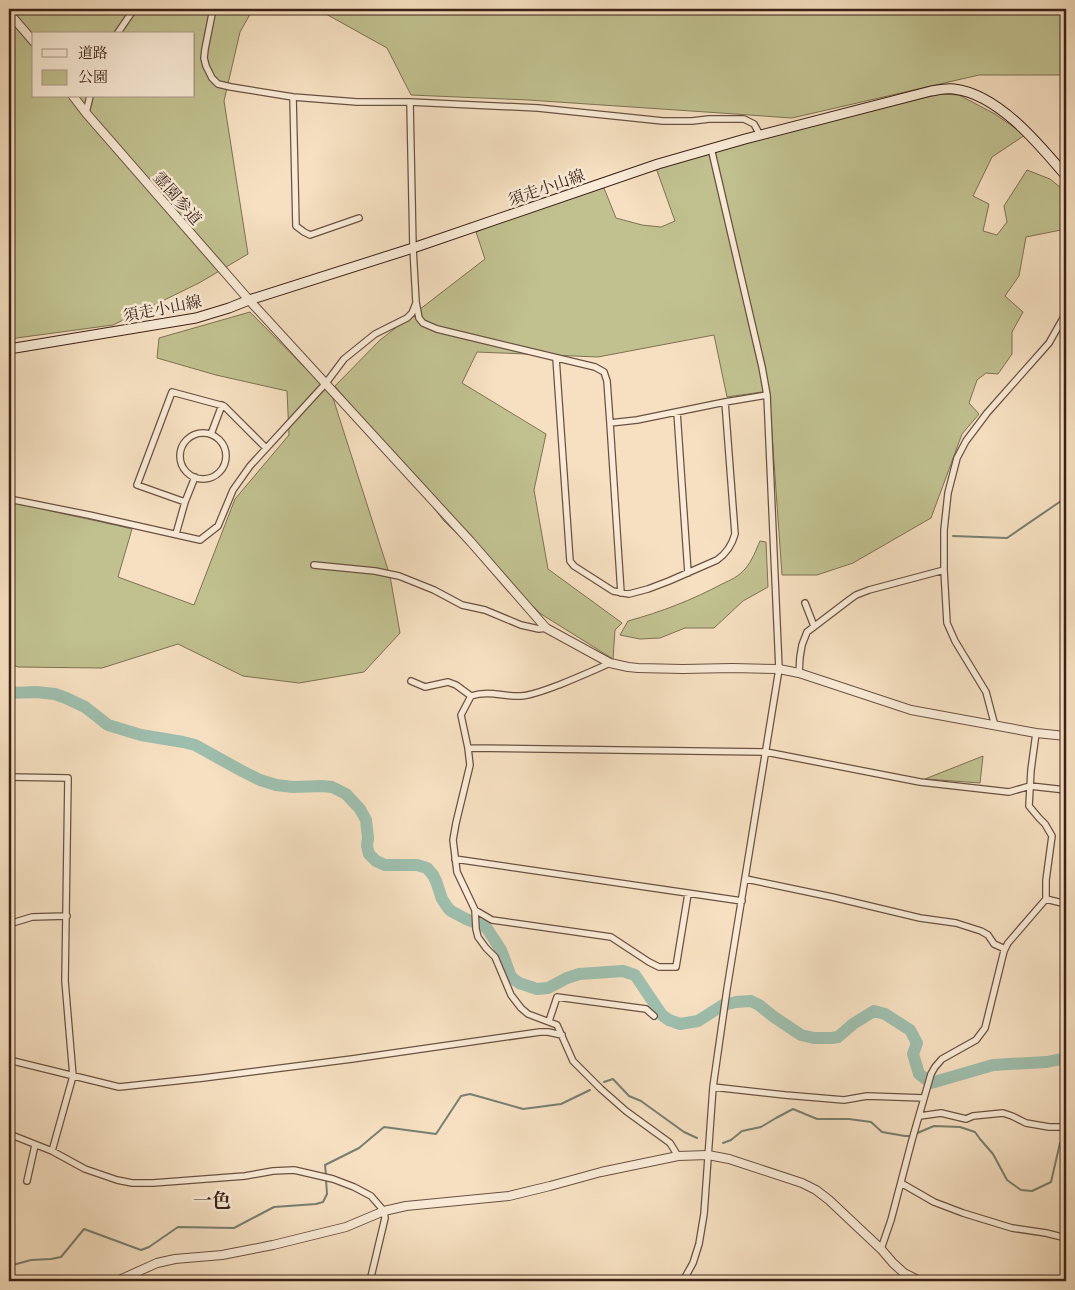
<svg xmlns="http://www.w3.org/2000/svg" width="1075" height="1290" viewBox="0 0 1075 1290" font-family="'IM FELL French Canon','Noto Serif JP',serif">
  <style>
    .green { fill: #c1c190; stroke: #7e7154; fill-rule: evenodd }
    .lines { fill: none; stroke-linecap: round; stroke-linejoin: round }
    .stream { stroke: #777f71; stroke-width: 2 }
    .river { stroke: #9ebead; stroke-width: 12 }
    .minor-casing { stroke: #6a5142; stroke-width: 8 }
    .tertiary-casing { stroke: #6a5142; stroke-width: 10 }
    .secondary-casing { stroke: #3c2117; stroke-width: 11 }
    .minor { stroke: #f9ebd7; stroke-width: 5.5 }
    .tertiary { stroke: #f9ebd7; stroke-width: 8 }
    .secondary { stroke: #f9ebd7; stroke-width: 9 }
    .labels { text-anchor: middle; stroke-width: 5; stroke-linejoin: round; paint-order: stroke }
    .street-label { font-size: 16px; fill: #3c2117; stroke: #f9ebd7 }
    .quarter-label { font-size: 19px; font-weight: bold; fill: #3c2117; stroke: #f9ebd7 }
  </style>
  <rect width="100%" height="100%" fill="#f6e0c1"/>
  <filter id="stains"><feTurbulence type="fractalNoise" baseFrequency=".004" numOctaves="4"/><feColorMatrix values="0 0 0 0 .2 0 0 0 0 .09 0 0 0 0 .02 0 0 0 .5 -.17"/></filter>
  <radialGradient id="worn" r=".72"><stop offset=".6" stop-color="#630" stop-opacity="0"/><stop offset="1" stop-color="#630" stop-opacity=".3"/></radialGradient>
  <path class="green" d="M9 9H253L240 32 224 101 248 254 199 283 113 325 9 339ZM34 34H194V96H34Z
    M317 9H1066V75H979L792 118 706 112 528 100 411 95 387 48Z
    M940 94 959 95 995 114 1025 135 992 157 973 196 989 204 983 231 997 235 1007 222 1004 206 1027 170 1050 179 1066 192V229L1026 237 1019 276 1005 296 1023 312 1012 332V354L998 374 986 373 977 380 969 403 979 414 962 434 931 518 853 563 817 575H782L769 391 727 397 714 335 598 357 477 352 462 383 546 434 534 490 548 569 622 623 615 630 613 659 541 614 444 521 398 462 335 386 380 340 485 259 476 232 562 198 604 188 616 218 642 225 661 227 675 221 656 168 681 160 820 123Z
    M250 312 332 395 390 576 400 633 364 672 299 683 243 676 178 644 102 668 18 667 9 663V500C49 512 91 519 132 529L118 577 194 605 235 499 289 435 287 391 216 375 157 358 159 338Z
    M760 541 766 542 768 587 743 601 714 628H685L660 638 640 639 620 635 628 621C661 612 692 600 722 584 731 580 739 576 745 569 752 561 756 550 760 541Z
    M983 756 980 783 925 779Z"/>
  <g class="lines">
    <path class="stream" d="M953 536 1007 538 1061 501 1066 503
      M604 1082 613 1079 629 1096 641 1101 684 1132 697 1138
      M915 1134 934 1126 960 1127 975 1132 980 1139 993 1154 1007 1180 1021 1190 1032 1191 1051 1182 1060 1143 1066 1142
      M723 1143 731 1140 742 1131 761 1127 776 1118 793 1109 817 1119H849L871 1122 882 1132 905 1136H911
      M326 1175 325 1165 359 1148 384 1127 436 1134 461 1096 470 1094 523 1109 561 1104 590 1090
      M9 1266 31 1260 51 1259 61 1257 84 1229 141 1250 149 1247 178 1227 234 1228 274 1207 316 1204 323 1202 327 1194 326 1180"/>
    <path class="river" d="M9 693 36 692 55 694 66 698 85 707 108 725 141 735 183 742 195 745 242 771 260 780 276 785 293 787 322 786 332 787 346 794 360 809 366 820 368 838 367 846 369 854 376 861 385 865H417L427 868 433 875 436 881 442 899 448 908 451 911 466 919 486 927 501 950 511 977 519 983 537 989 548 988 567 978 579 974 623 971 635 975 662 1015 669 1020 680 1024 698 1021 723 1005 736 1002 751 1001 759 1005 774 1017 801 1035 814 1038H832L838 1037 853 1024 874 1011 885 1014 910 1030 917 1043 913 1054 919 1074 931 1083 993 1065 1047 1062 1066 1058"/>
    <defs>
      <path id="minor" d="M213 9 205 49 204 58 206 66 212 78 218 84 231 87 293 97 357 102H410L538 108 663 121H692L709 119H744L754 124 760 135
        M117 34 134 9
        M293 97 296 226 304 232 310 235 359 218
        M410 102 413 248 416 302 419 318 423 323 437 329 595 367 604 372 607 381 610 423 621 593
        M86 113 90 96
        M556 358 570 561 574 566 613 591 629 594 648 589 669 581 717 560C727 553 732 545 735 534L725 402
        M677 412 688 573
        M610 423 637 420 725 402 767 395
        M180 456a23 23 0 1 1 46 0a23 23 0 1 1-46 0Z
        M211 434 222 405
        M9 499 89 515 200 540 218 526 233 490 250 466 326 383 344 359 375 334 407 318 412 313 416 303
        M185 502 137 485 172 392 224 406 266 448
        M176 534 185 502 195 477
        M314 565 375 571 399 576 434 590 462 605 485 610 521 625 539 629 546 628
        M805 603 814 626
        M610 663C593 671 576 678 559 685 547 689 534 695 521 696 504 697 489 690 471 696L461 715 468 748 470 765 456 823 453 840 457 872 475 910 476 929 478 937 486 948 495 957 511 995 521 1008 528 1014 557 1025 573 1061 601 1089 626 1111 670 1143 678 1156
        M799 673 800 657 802 645 807 632 849 600 856 595 869 590 944 570
        M411 681 425 687 448 682 456 685 471 696
        M995 726 986 692 955 641 947 623 944 570V530L948 493 957 458 966 441 987 413 1049 343 1066 313
        M468 748 766 752 920 782 1009 792 1030 786 1066 790
        M9 777 68 778 65 981 73 1076 52 1151
        M455 859 742 901
        M746 879 832 897 920 918 956 923 981 931 988 935 994 944 1005 949
        M1046 899 1066 904
        M475 910 492 920 611 937 649 962 659 967H676L688 894
        M9 924 32 917 67 916
        M549 1021 557 997 646 1009 654 1016
        M9 1060 119 1087 203 1078 352 1059 540 1032H548L562 1035
        M713 1087 785 1095 844 1100 867 1096 924 1098
        M920 1116 941 1113 966 1119 973 1116 1003 1113 1012 1116 1026 1123 1049 1127H1064L1066 1128
        M9 1134 52 1151 85 1169 117 1180 132 1183H153L245 1176 273 1171 294 1170 333 1179 354 1187 371 1196 384 1211 385 1218 370 1281
        M27 1181 35 1145
        M901 1183 934 1202 963 1213 1012 1228 1046 1233 1066 1238
        M881 1249 891 1220 912 1140 931 1074 935 1067 942 1059 976 1040 985 1028 1004 951 1008 943 1046 899V880L1052 836 1045 824 1039 818 1029 806 1031 770 1036 733
        M683 1281 693 1263 699 1244 704 1214 713 1087 727 989 779 669 767 395 762 367 711 148"/>
      <path id="tertiary" d="M9 13 34 42
        M73 96 86 113 249 300 470 541 546 628 610 663 628 667 638 668 683 669 732 668 779 669 799 673 911 710 1036 733 1066 736
        M117 1281 157 1263 175 1259 222 1255 273 1245 346 1227 384 1211 406 1206 509 1196 550 1186 601 1172 678 1156 708 1155 729 1159 802 1183 816 1190 829 1200 881 1249 893 1263 904 1273 920 1281"/>
      <path id="secondary" d="M9 349 196 318 229 308 249 300 413 248 658 164 745 139 931 91C938 90 946 88 954 89 998 94 1039 144 1066 176"/>
    </defs>
    <use href="#minor" class="minor-casing"/>
    <use href="#tertiary" class="tertiary-casing"/>
    <use href="#secondary" class="secondary-casing"/>
    <use href="#minor" class="minor"/>
    <use href="#tertiary" class="tertiary"/>
    <use href="#secondary" class="secondary"/>
  </g>
  <g class="labels">
    <g class="street-label">
      <text transform="translate(546 187) rotate(-19)" y="6">須走小山線</text>
      <text transform="translate(178 198) rotate(49)" y="6">霊園参道</text>
      <text transform="translate(162 308) rotate(-11)" y="6">須走小山線</text>
    </g>
    <g class="quarter-label">
      <text x="212" y="1207">一色</text>
    </g>
  </g>
  <rect width="1075" height="1290" fill="none" stroke="#f6e0c1" stroke-width="30"/>
  <rect x="10" y="10" width="1055" height="1270" fill="none" stroke="#3c2117" stroke-width="2.5"/>
  <rect x="15" y="15" width="1045" height="1260" fill="none" stroke="#3c2117"/>
  <rect x="32" y="32" width="162" height="65" fill="#f9ebd7" stroke="#ad9a8a"/>
  <rect x="42" y="49" width="25" height="8" fill="#f9ebd7" stroke="#ad9a8a"/>
  <text x="78" y="58" font-size="15" fill="#3c2117">道路</text>
  <rect x="42" y="70" width="25" height="15" fill="#c1c190" stroke="#ad9a8a"/>
  <text x="78" y="82" font-size="15" fill="#3c2117">公園</text>
  <rect width="100%" height="100%" filter="url(#stains)"/>
  <rect width="100%" height="100%" fill="url(#worn)"/>
</svg>
